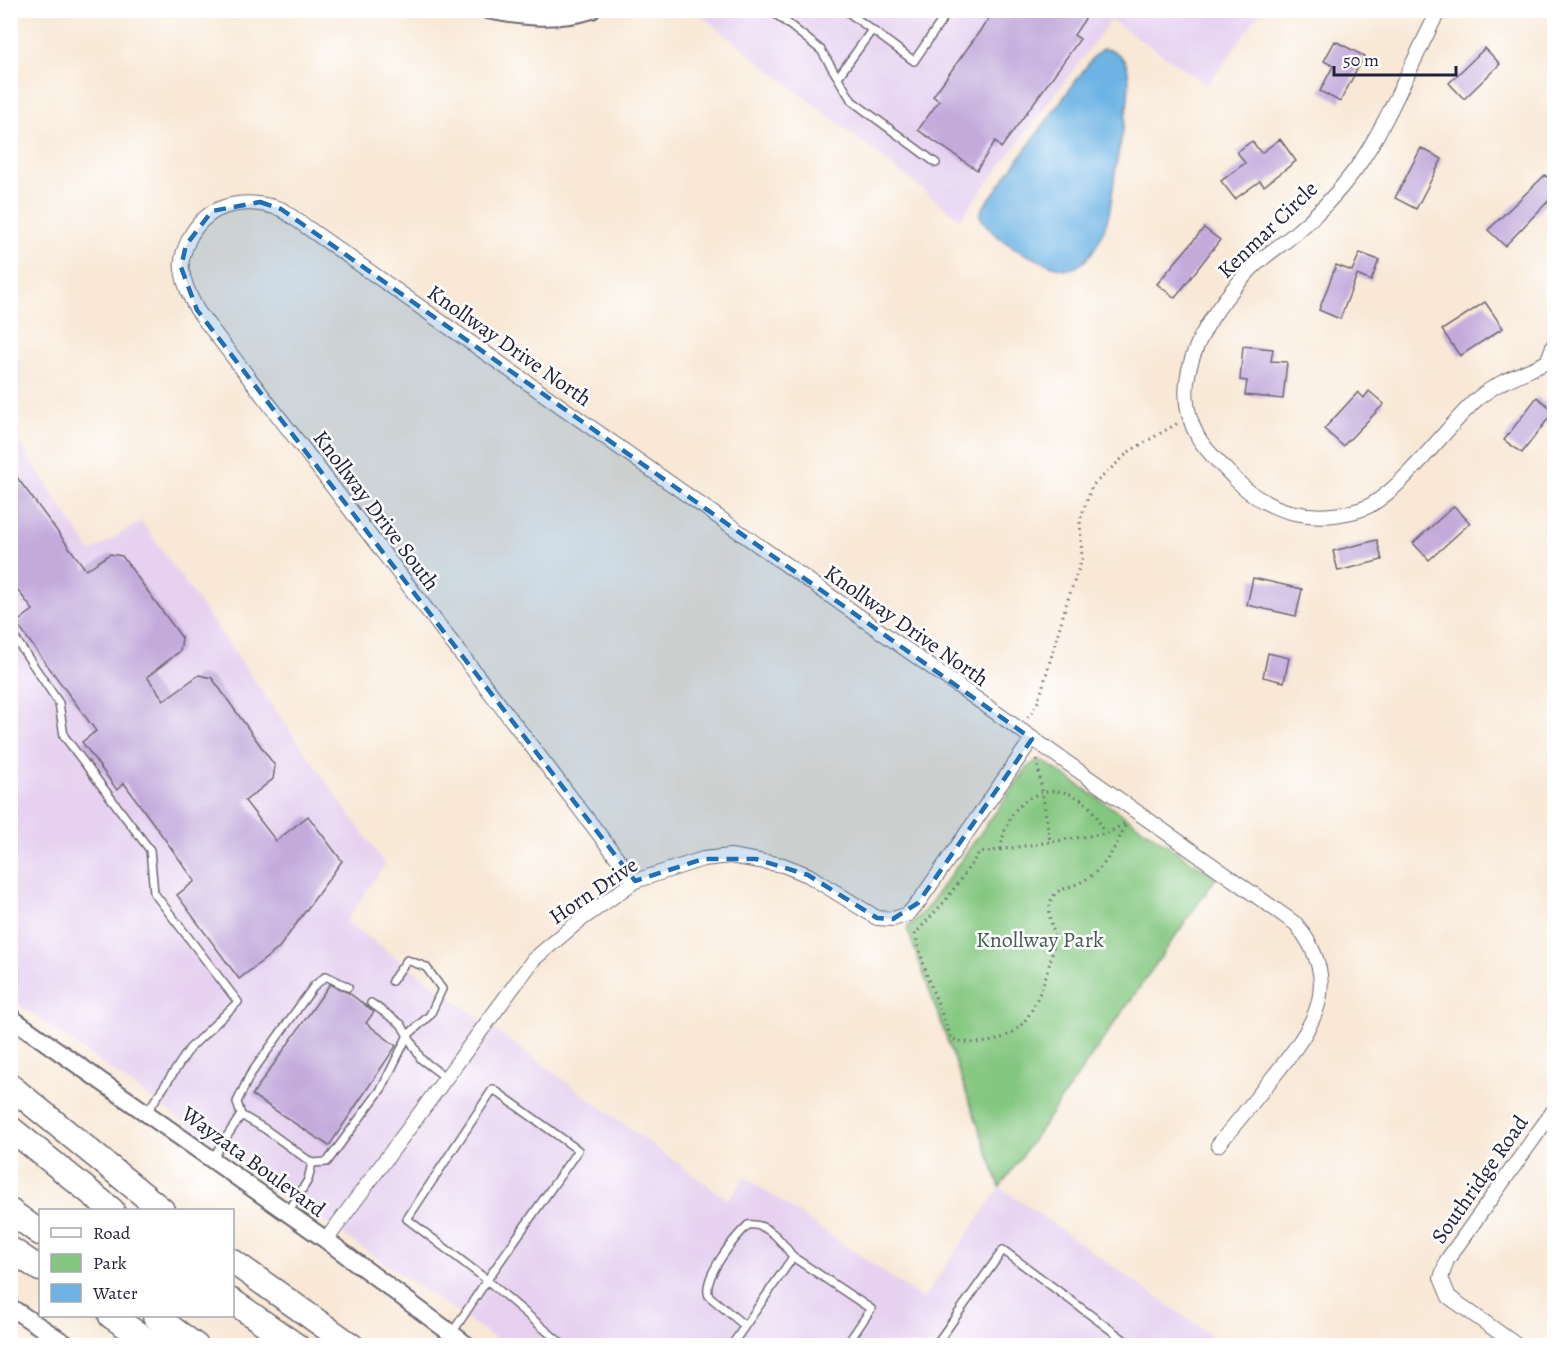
<svg xmlns="http://www.w3.org/2000/svg" width="1565" height="1356" viewBox="0 0 1565 1356" font-family="Alegreya,serif">
  <style>
    .built { fill: #e6d2f0 }
    .green { fill: #84c780; stroke: #53745e; stroke-width: 1.5 }
    .water { fill: #6db4e4; stroke: #486b90; stroke-width: 1.5 }
    .building { fill: #c3aadb }
    .lines { fill: none; stroke-linecap: round; stroke-linejoin: round }
    .service-casing { stroke: #6d6771; stroke-width: 10 }
    .minor-casing { stroke: #6d6771; stroke-width: 16 }
    .tertiary-casing { stroke: #6d6771; stroke-width: 20 }
    .motorway-casing { stroke: #6d6771; stroke-width: 27 }
    .path { stroke: #6d6771; stroke-width: 3; stroke-dasharray: 1.5 4.5; stroke-linecap: butt }
    .service { stroke: #fff; stroke-width: 7 }
    .minor { stroke: #fff; stroke-width: 14 }
    .tertiary { stroke: #fff; stroke-width: 16 }
    .motorway { stroke: #fff; stroke-width: 24 }
    .marked { fill: #1f6fb2; fill-opacity: 0.2; stroke: #1f6fb2; stroke-width: 4.5; stroke-dasharray: 12 8; stroke-linejoin: round }
    .labels { text-anchor: middle; stroke-width: 5; stroke-linejoin: round; paint-order: stroke }
    .street-label { font-size: 22px; fill: #22223b; stroke: #fff }
    .park-label { font-size: 22px; fill: #445c53; stroke: #fff }
  </style>
  <rect width="100%" height="100%" fill="#fff"/>
  <filter id="ink" filterUnits="userSpaceOnUse"><feTurbulence type="fractalNoise" baseFrequency=".0167" numOctaves="2"/><feDisplacementMap in="SourceGraphic" scale="12" xChannelSelector="R" yChannelSelector="G"/><feConvolveMatrix kernelMatrix="1 2 1 2 8 2 1 2 1" color-interpolation-filters="sRGB"/></filter>
  <filter id="wash" filterUnits="userSpaceOnUse"><feTurbulence type="fractalNoise" baseFrequency=".008" numOctaves="4" result="noise"/><feDisplacementMap in="SourceGraphic" scale="24" xChannelSelector="R" yChannelSelector="G"/><feGaussianBlur stdDeviation="1.35" result="paint"/><feColorMatrix in="noise" values="0 0 0 0 0 0 0 0 0 0 0 0 0 0 0 0 0 1.4 0 .05"/><feComposite in="paint" operator="in"/></filter>
  <g filter="url(#wash)">
    <rect width="100%" height="100%" fill="#f8e8d5"/>
    <path class="built" d="M695 11H1261L1208 85 1111 20 960 219Z
      M10 351 20 364 16 438 91 552 141 521 385 864 346 921 728 1200 745 1177 923 1299 1000 1187 1225 1345H505L330 1226 11 999Z"/>
    <path class="green" d="M1037 760 1043 761 1216 878 1000 1187 907 928 926 909 1028 767Z"/>
    <path class="water" d="M1103 49C1115 49 1126 58 1128 71 1132 101 1120 137 1116 167 1113 184 1112 204 1107 221 1101 238 1091 262 1073 268 1061 272 1045 262 1034 258 1016 251 989 233 980 216L982 209 1094 56Z"/>
    <g id="blocks">
      <path class="building" d="M995 10H1091L1074 35 1080 39 1001 148 995 141 977 170 918 130 939 101 933 96Z
        M1335 41 1364 56 1340 102 1320 91 1333 66 1324 61Z
        M1485 48 1500 64 1464 99 1449 83Z
        M1280 139 1296 161 1264 186 1260 181 1235 199 1221 181 1245 163 1237 152 1252 141 1261 153Z
        M1421 148 1442 159 1416 209 1395 198Z
        M1545 175 1554 184V195L1505 246 1488 230Z
        M1204 228 1220 240 1175 298 1157 284Z
        M1360 253 1379 260 1371 281 1357 275 1340 319 1319 310 1336 265 1352 271Z
        M1485 302 1503 328 1460 356 1442 330Z
        M1243 346 1273 349 1271 361 1287 362 1283 399 1245 395 1247 381 1240 380Z
        M1369 391 1384 404 1343 446 1324 429 1358 392 1364 398Z
        M1537 397 1554 411 1522 453 1504 440Z
        M10 468 86 570 110 554 122 556 182 638 180 651 147 677 164 700 199 675 212 678 275 766 273 779 245 801 276 841 308 816 342 861 278 949 239 979 177 895 195 881 124 783 117 790 82 742 96 731 16 623 33 610 10 580Z
        M1454 506 1470 523 1429 560 1413 543Z
        M1377 540 1382 560 1338 571 1333 551Z
        M1253 578 1302 589 1296 616 1247 605Z
        M1268 653 1289 658 1284 682 1263 677Z
        M330 984 349 993 374 1012 366 1023 396 1046 329 1146 252 1095Z"/>
    </g>
  </g>
  <g filter="url(#ink)">
    <use href="#blocks" fill-opacity="0" stroke="#6d6771" stroke-width="1.5"/>
    <g class="lines">
      <defs>
        <path id="service" d="M771 10 821 50 852 101 936 163
          M845 10 914 61 949 10
          M838 77 872 30
          M10 631 59 703 64 736 150 850 154 893 238 1002 190 1048 147 1112
          M371 1003 401 1024 421 1059 445 1077
          M493 1089 578 1150 487 1280 407 1219Z
          M241 1115 237 1102 250 1075 314 986 326 976 348 987
          M212 1159 241 1115 265 1129 312 1163 308 1180 288 1212
          M312 1163 327 1162 382 1088 408 1035 430 1015 442 989 426 967 407 960 392 981
          M745 1326 709 1296C701 1279 735 1237 748 1225 768 1222 783 1243 793 1257
          M452 1333 487 1280 564 1346
          M731 1346 793 1257 871 1309 846 1346
          M935 1346 1003 1250 1127 1342 1124 1346"/>
        <path id="minor" d="M1439 10C1412 61 1388 124 1355 170 1337 194 1315 217 1292 236 1279 247 1263 256 1251 269 1211 311 1164 377 1198 437 1207 453 1224 467 1236 480 1269 514 1314 523 1359 510 1395 500 1446 427 1476 400 1498 381 1522 374 1547 362L1554 344
          M635 881 197 310C190 297 184 285 182 270 180 258 186 245 191 235 211 201 247 198 281 209L1296 924C1344 984 1315 1025 1273 1077 1255 1100 1237 1122 1218 1145
          M326 1240 534 959 579 921 635 881 703 859 730 856 783 865 808 875 877 918 893 919 908 914 918 903 1032 739
          M1518 1346 1449 1297 1441 1278 1447 1260 1554 1110"/>
        <path id="tertiary" d="M487 10C522 17 558 21 592 10
          M10 1017 326 1240 468 1346
          M10 1307 69 1346"/>
        <path id="motorway" d="M10 1086 162 1210
          M10 1128 112 1210
          M10 1211 40 1233
          M10 1249 40 1269
          M232 1261 352 1346
          M232 1301 297 1346
          M111 1316 156 1346
          M155 1316 196 1346"/>
      </defs>
      <use href="#service" class="service-casing"/>
      <use href="#minor" class="minor-casing"/>
      <use href="#tertiary" class="tertiary-casing"/>
      <use href="#motorway" class="motorway-casing"/>
      <path class="path" d="M1028 718 1039 700 1066 605 1082 559 1080 520 1092 486 1130 451 1178 423
        M1037 760 1050 841
        M1125 826C1115 848 1104 871 1081 882 1074 886 1062 888 1056 893 1042 908 1055 925 1054 941 1052 963 1035 1016 1017 1029 998 1044 975 1046 952 1039L928 979 915 934 946 900 979 853 1108 833 1127 822
        M1001 849C1008 777 1088 773 1103 833"/>
      <use href="#service" class="service"/>
      <use href="#minor" class="minor"/>
      <use href="#tertiary" class="tertiary"/>
      <use href="#motorway" class="motorway"/>
    </g>
  </g>
  <path class="marked" d="M260 202 281 209 1032 739 918 903 893 919 877 918 808 875 756 859H703L635 881 197 310 181 267 186 245 212 211Z"/>
  <g class="labels">
    <g class="street-label">
      <text transform="translate(1267 229) rotate(-44)" y="8">Kenmar Circle</text>
      <text transform="translate(510 345) rotate(35)" y="8">Knollway Drive North</text>
      <text transform="translate(377 510) rotate(53)" y="8">Knollway Drive South</text>
      <text transform="translate(907 625) rotate(35)" y="8">Knollway Drive North</text>
      <text transform="translate(593 890) rotate(-34)" y="8">Horn Drive</text>
      <text transform="translate(254 1161) rotate(36)" y="8">Wayzata Boulevard</text>
      <text transform="translate(1479 1179) rotate(-55)" y="8">Southridge Road</text>
    </g>
    <g class="park-label">
      <text x="1040" y="947">Knollway Park</text>
    </g>
  </g>
  <rect width="1565" height="1356" fill="none" stroke="#fff" stroke-width="36"/>
  <rect x="39" y="1209" width="195" height="108" fill="#ffffff" stroke="#a7a7b1" stroke-width="1.5"/>
  <rect x="51" y="1228" width="30" height="9" fill="#ffffff" stroke="#a7a7b1" stroke-width="1.5"/>
  <text x="93" y="1239" font-size="18" fill="#22223b">Road</text>
  <rect x="51" y="1254" width="30" height="18" fill="#84c780" stroke="#a7a7b1" stroke-width="1.5"/>
  <text x="93" y="1269" font-size="18" fill="#22223b">Park</text>
  <rect x="51" y="1284" width="30" height="18" fill="#6db4e4" stroke="#a7a7b1" stroke-width="1.5"/>
  <text x="93" y="1299" font-size="18" fill="#22223b">Water</text>
  <path d="M1334 66v9h122v-9" fill="none" stroke="#22223b" stroke-width="3"/>
  <text x="1343" y="66" font-size="18" fill="#22223b" stroke="#ffffff" stroke-width="4.5" paint-order="stroke">50 m</text>
</svg>
